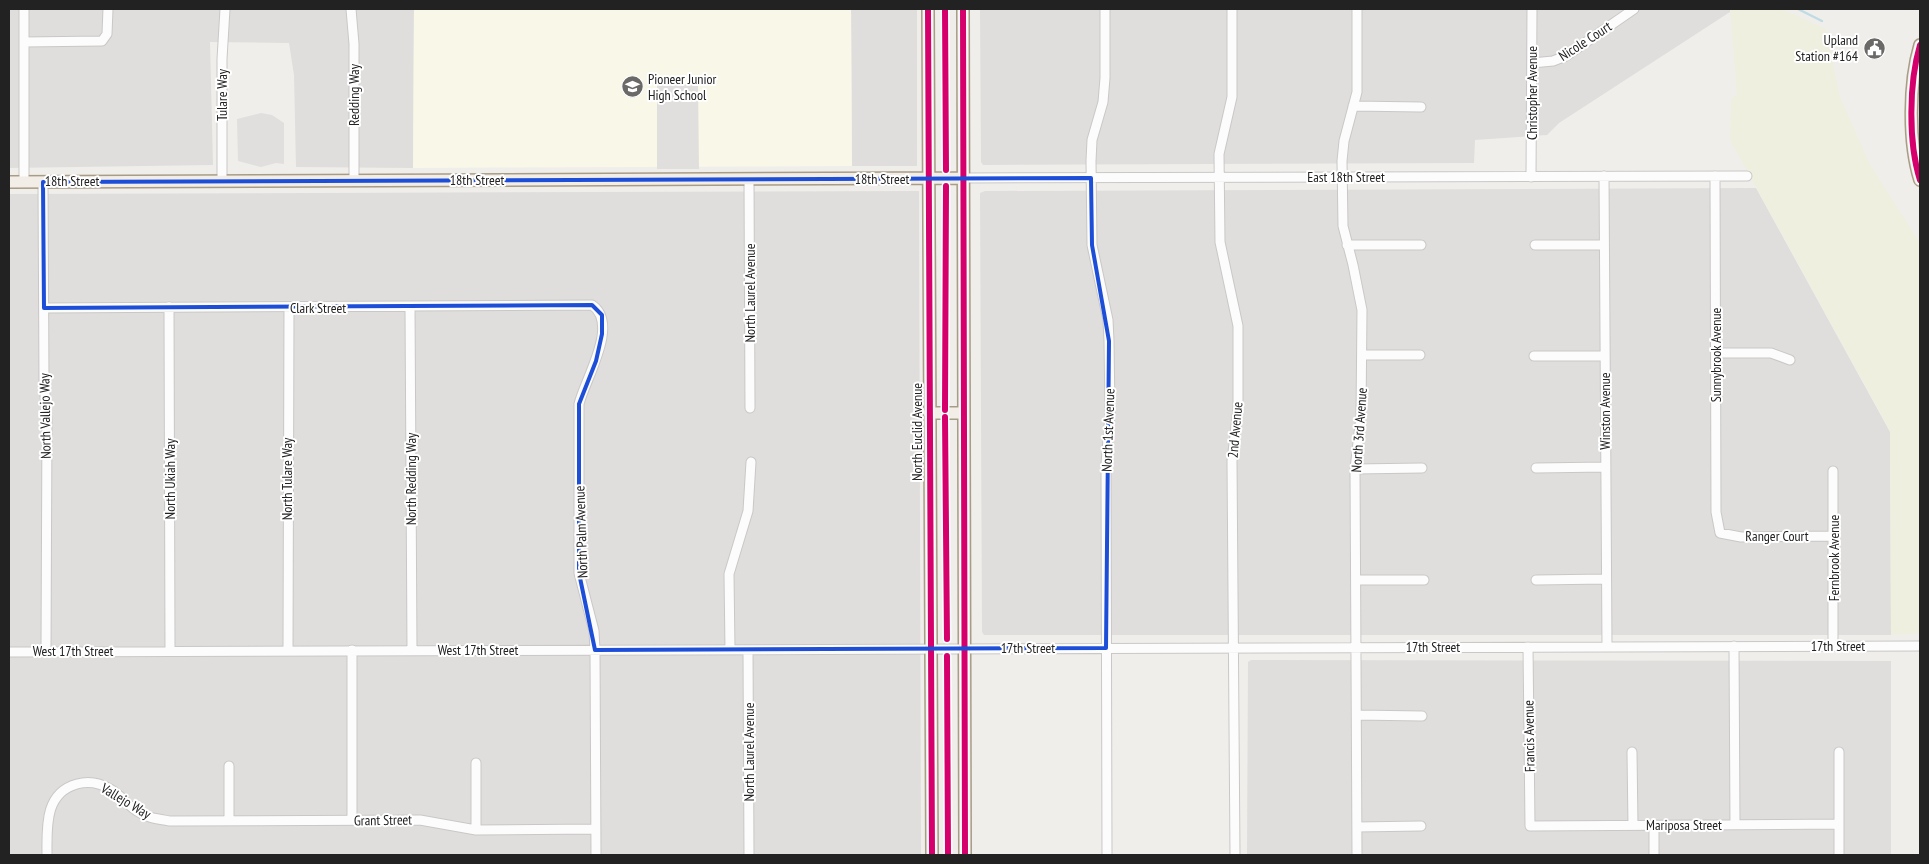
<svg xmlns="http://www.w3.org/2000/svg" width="1929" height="864" viewBox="0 0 1929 864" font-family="'PT Sans Narrow',sans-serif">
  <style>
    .residential { fill: #dfdedc }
    .education { fill: #f8f7e8 }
    .farmland { fill: #efefdf }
    .parking { fill: #e0dfde }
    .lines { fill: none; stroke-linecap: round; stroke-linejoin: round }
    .stream { stroke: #bfdbe3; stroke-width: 2.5 }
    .minor-casing { stroke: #c9c8c7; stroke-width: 11 }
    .major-casing { stroke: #a79c86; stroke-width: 14 }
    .minor { stroke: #fdfcfc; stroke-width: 9 }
    .major { stroke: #f3ede7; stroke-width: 11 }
    .cycleway-casing { stroke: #fff; stroke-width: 9 }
    .cycleway { stroke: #d6006c; stroke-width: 6 }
    .marked { fill: none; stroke: #1d4ed8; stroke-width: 4; stroke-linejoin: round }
    .labels { text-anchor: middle; stroke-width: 4; stroke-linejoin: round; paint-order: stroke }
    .poi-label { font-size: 14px; fill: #222; stroke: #fff; text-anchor: end }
    .street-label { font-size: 14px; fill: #222; stroke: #fff }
  </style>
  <rect width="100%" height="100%" fill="#f0eeeb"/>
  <path class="residential" d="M9 9H414L413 168 296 167 294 75 289 43 210 42 213 165 9 168Z
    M851 9H917V166H852Z
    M980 9H1730V12L1559 123 1547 135 1475 140 1474 163 983 165 981 162Z
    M1756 188 1890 432 1891 635H984L982 632 980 193 985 191Z
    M919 191 921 855H9V194Z
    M1251 660 1891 661V855H1247L1248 662Z"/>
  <path class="education" d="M414 9H851L852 166 413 168Z"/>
  <path class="farmland" d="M1730 9H1782L1826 29 1840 97 1870 164 1920 243V634L1891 635 1890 431 1730 140 1731 99 1737 95Z"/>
  <path class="parking" d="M657 84H698L699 169H657Z
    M261 113 272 115 284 123V164L276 163 261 167 238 161 237 119Z"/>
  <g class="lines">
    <path class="stream" d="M1798 9 1822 21"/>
    <defs>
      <path id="minor" d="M24 9V182
        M351 9 354 44V180
        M1105 9V78L1103 102 1092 140 1091 161 1092 245 1108 320 1109 341 1110 413 1106 464 1107 855
        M1232 9V97L1219 154 1220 242 1238 326V409L1232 461 1235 855
        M1357 9V92L1344 141 1342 161 1343 226 1353 265 1362 310 1361 416 1355 469 1357 855
        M24 42 102 41 107 34 108 9
        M1532 63 1553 61 1566 56 1634 9
        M1353 106 1421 107
        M1604 176 1607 646
        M1715 176 1716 512 1720 533 1741 537 1834 536
        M1531 177 1532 9
        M964 178 1747 176
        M749 179 750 408
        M222 181V59L225 9
        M43 182 44 383 47 420 46 651
        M1347 245H1421
        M1535 245H1604
        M169 307 170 651
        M410 307 412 650
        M44 308 592 305C620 324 585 379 579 404V573L594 631 595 650 596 855
        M1716 353H1771L1790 360
        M1363 355H1420
        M1534 356H1605
        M1536 468 1606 467
        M1355 469 1422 468
        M1833 471V646
        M1357 580H1424
        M1536 580 1606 579
        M1734 646 1735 825
        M1528 647 1530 826 1839 824
        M352 650V820
        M730 650 729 574 748 511 751 462
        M748 650 749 855
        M288 651 289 308
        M9 652 1920 646
        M1357 715 1422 716
        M1632 752 1633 825
        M476 763V830
        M229 766V821
        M1654 825V855
        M1357 827 1421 826
        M47 855C47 828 44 793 77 784 88 781 100 783 110 789 120 794 127 805 137 811 147 818 158 819 170 821L420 820 476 830 596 829
        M1839 855V752"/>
      <path id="major" d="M928 9 932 855
        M963 9 965 855
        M1920 45C1909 82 1908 142 1920 180
        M9 182 964 178
        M929 413H964"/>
    </defs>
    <use href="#minor" class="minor-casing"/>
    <use href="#major" class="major-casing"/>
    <use href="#minor" class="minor"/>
    <use href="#major" class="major"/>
    <defs>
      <path id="cycleway" d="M928 9 932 855
        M945 9 946 170
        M963 9 965 855
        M1920 45C1909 82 1908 142 1920 180
        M945 410 946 186
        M945 417 947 639
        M947 656 948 855"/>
    </defs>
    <use href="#cycleway" class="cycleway-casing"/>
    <use href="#cycleway" class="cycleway"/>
  </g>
  <path class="marked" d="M1091 178 1092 245 1109 341 1106 648 595 650 579 573V404L596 361 602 334V315L592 305 44 308 43 182Z"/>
  <defs>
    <symbol id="civic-disc" viewBox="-11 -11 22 22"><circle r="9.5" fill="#6a6968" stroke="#fff"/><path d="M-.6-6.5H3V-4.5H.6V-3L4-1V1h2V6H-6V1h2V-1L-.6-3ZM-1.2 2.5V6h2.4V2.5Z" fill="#fff"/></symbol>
    <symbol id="school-disc" viewBox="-11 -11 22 22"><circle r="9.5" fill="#6a6968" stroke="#fff"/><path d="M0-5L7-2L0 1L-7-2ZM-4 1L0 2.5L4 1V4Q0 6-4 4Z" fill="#fff"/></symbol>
  </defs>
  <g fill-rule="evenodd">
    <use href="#civic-disc" x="1862" y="36" width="25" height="25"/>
    <use href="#school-disc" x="620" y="74" width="25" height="25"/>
  </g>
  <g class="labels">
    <g class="poi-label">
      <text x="1858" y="45">Upland<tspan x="1858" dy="16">Station #164</tspan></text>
      <text x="648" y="84" text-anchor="start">Pioneer Junior<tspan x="648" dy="16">High School</tspan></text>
    </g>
    <g class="street-label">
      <text transform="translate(1585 41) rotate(-33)" y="5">Nicole Court</text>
      <text transform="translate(1532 93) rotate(-90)" y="5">Christopher Avenue</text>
      <text transform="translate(222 95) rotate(-90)" y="5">Tulare Way</text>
      <text transform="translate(354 95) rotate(-90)" y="5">Redding Way</text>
      <text x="1346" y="182">East 18th Street</text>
      <text x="882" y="184">18th Street</text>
      <text x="477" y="185">18th Street</text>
      <text x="72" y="186">18th Street</text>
      <text transform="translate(750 293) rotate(-90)" y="5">North Laurel Avenue</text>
      <text x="318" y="313">Clark Street</text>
      <text transform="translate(1716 355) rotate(-90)" y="5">Sunnybrook Avenue</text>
      <text transform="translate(1605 411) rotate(-90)" y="5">Winston Avenue</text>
      <text transform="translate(45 416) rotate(-91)" y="5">North Vallejo Way</text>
      <text transform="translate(1108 430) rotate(-88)" y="5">North 1st Avenue</text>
      <text transform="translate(1235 430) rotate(-85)" y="5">2nd Avenue</text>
      <text transform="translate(1359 430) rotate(-86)" y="5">North 3rd Avenue</text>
      <text transform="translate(917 432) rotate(-90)" y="5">North Euclid Avenue</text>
      <text transform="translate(170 479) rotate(-90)" y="5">North Ukiah Way</text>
      <text transform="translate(287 479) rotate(-90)" y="5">North Tulare Way</text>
      <text transform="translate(411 479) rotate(-90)" y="5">North Redding Way</text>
      <text transform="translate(581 532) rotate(-92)" y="5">North Palm Avenue</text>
      <text x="1777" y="541">Ranger Court</text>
      <text transform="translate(1834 558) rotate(-90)" y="5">Fernbrook Avenue</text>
      <text x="1838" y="651">17th Street</text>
      <text x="1433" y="652">17th Street</text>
      <text x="1028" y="653">17th Street</text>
      <text x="478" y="655">West 17th Street</text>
      <text x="73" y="656">West 17th Street</text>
      <text transform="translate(1529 736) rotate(-91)" y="5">Francis Avenue</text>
      <text transform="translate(749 752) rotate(-90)" y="5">North Laurel Avenue</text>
      <text transform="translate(126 801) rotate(31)" y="5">Vallejo Way</text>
      <text transform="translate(383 820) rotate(-1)" y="5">Grant Street</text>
      <text x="1684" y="830">Mariposa Street</text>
    </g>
  </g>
  <rect width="1929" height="864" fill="none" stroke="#222222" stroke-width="20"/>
</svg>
